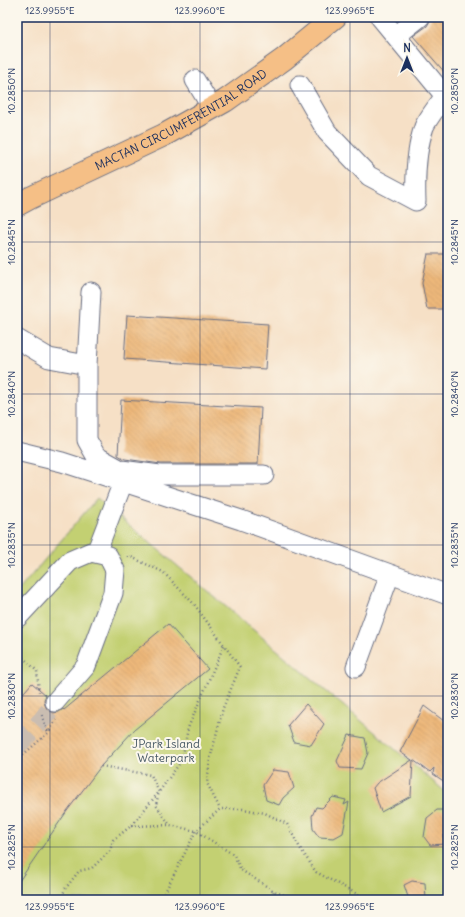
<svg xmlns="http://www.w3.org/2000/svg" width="465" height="917" viewBox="0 0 465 917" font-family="Delius,sans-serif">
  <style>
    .green { fill: #c3d072; stroke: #6f8068 }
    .building { fill: url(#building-back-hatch) }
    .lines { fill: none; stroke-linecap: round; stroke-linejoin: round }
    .minor-tunnel { stroke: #cabdb1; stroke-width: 19; stroke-dasharray: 19 10; stroke-linecap: butt }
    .minor-casing { stroke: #686d82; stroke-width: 21 }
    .major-casing { stroke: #686d82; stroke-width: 24 }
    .path { stroke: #686d82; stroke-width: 2.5; stroke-dasharray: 1 3; stroke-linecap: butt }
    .minor { stroke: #fff; stroke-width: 19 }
    .major { stroke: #f5bf86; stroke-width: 22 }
    .ticks { fill: none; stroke: #1b2f5e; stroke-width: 1; stroke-opacity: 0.45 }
    .labels { text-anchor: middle; stroke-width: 4; stroke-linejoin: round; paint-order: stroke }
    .street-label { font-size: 12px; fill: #1b2f5e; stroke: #fbf7ec }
    .park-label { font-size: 12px; fill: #455763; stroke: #fbf7ec }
    .neatline { fill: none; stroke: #1b2f5e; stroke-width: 1.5 }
    .ticks-label { font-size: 10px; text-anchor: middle; fill: #1b2f5e }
  </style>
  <defs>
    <pattern id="building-back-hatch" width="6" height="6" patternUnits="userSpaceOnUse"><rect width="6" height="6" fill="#edb87a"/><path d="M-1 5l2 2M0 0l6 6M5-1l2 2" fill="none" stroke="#cb9e6c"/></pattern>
  </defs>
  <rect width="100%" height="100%" fill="#fbf7ec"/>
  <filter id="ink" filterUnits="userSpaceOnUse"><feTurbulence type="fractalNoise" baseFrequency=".025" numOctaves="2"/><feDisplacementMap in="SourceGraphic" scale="8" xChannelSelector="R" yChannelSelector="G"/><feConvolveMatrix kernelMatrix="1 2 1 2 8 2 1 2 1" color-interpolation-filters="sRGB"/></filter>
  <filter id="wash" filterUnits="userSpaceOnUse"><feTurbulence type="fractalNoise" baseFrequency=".012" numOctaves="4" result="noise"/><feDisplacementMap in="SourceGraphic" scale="16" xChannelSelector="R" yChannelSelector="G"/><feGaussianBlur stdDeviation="0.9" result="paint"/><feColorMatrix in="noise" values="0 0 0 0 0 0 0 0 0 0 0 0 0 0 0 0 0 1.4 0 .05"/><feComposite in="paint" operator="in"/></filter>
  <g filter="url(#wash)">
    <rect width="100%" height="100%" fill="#f6e0c6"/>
    <path class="green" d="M97 498 448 794V900H17V589L19 590Z"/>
    <g id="blocks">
      <path class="building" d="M433 17H448V76L413 36 427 26 430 21V19Z
        M428 254H448V309H427L422 283Z
        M127 315 268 324 265 369 124 359Z
        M121 400 261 408 258 464H161L125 459 118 455Z
        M168 624 208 669 134 730 101 766 67 811 17 884V700L32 683 46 695 44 700 45 705 48 711 53 713 59 712 63 709 64 710Z
        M306 704 324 724 311 745 294 742 288 725Z
        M424 706 448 724V784L433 774 434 768 430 772 413 760 411 796 381 812 373 788 377 783 412 760 400 752Z
        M349 735 365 738 368 753 361 769 340 768 337 761Z
        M273 770 289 772 294 788 283 798 279 805 266 800 263 785Z
        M333 797 346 800 344 805 349 802 343 833 334 838 319 837 313 829 312 816 316 807 322 808Z
        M437 810H448V835L443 836 445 844 430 845 424 837 427 818Z
        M412 881 425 883 426 900H409L404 885Z"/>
    </g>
  </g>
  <g filter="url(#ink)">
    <use href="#blocks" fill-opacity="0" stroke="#686d82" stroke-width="1"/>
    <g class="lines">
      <path class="minor-tunnel" d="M17 746 43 719 55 702"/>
      <defs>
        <path id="minor" d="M396 36 420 17
          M195 80 212 108
          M300 85 327 132 369 176 416 201C415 177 416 150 424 127 428 118 439 104 445 96L380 17
          M91 292 87 365V440L96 456 121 470 160 475H264
          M17 339 49 358 87 365
          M17 451 62 462 241 520 448 595
          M96 553 123 482
          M17 618 70 561 91 552 108 556 115 570 113 593 86 666 55 702
          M356 667 390 574"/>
        <g id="major">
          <path id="s1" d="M17 205 30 198 164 135 225 101 284 59 335 17"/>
        </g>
      </defs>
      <use href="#minor" class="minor-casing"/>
      <use href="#major" class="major-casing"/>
      <path class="path" d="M129 557V556L163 572 194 604 240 667 223 708 210 759 207 783 220 809
        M17 652 37 671 39 692
        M42 715 43 719 48 733
        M17 760 48 733 56 720
        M101 766 151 775 159 792 156 805 170 825 196 831 234 855 241 870 274 891 286 896 293 900
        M131 826 169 825
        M61 900 65 889 79 871 92 868 110 851 113 840 131 826 159 792 182 760 188 728 224 645
        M161 900 196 831 220 809H243L265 813 287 824 300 848 316 872 368 900
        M271 900 274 891"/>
      <use href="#minor" class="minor"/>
      <use href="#major" class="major"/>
    </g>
  </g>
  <path class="ticks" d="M50 17V900M200 17V900M350 17V900M17 91H448M17 242H448M17 394H448M17 545H448M17 696H448M17 847H448"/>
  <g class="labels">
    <g class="street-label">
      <text dy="4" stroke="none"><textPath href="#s1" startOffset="185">MACTAN CIRCUMFERENTIAL ROAD</textPath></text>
    </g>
    <g class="park-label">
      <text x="166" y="748">JPark Island<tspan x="166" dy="14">Waterpark</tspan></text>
    </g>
  </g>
  <rect width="465" height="917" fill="none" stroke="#fbf7ec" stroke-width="44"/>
  <g transform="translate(407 58)" stroke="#fbf7ec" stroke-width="3" paint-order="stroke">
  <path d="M0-3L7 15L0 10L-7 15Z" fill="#1b2f5e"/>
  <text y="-6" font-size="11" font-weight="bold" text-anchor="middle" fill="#1b2f5e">N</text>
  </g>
  <rect x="22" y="22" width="421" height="873" class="neatline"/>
  <g class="ticks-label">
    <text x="50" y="14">123.9955°E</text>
    <text x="200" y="14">123.9960°E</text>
    <text x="350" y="14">123.9965°E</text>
    <text transform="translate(11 91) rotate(-90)" y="4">10.2850°N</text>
    <text transform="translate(454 91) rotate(-90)" y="4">10.2850°N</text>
    <text transform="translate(11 242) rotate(-90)" y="4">10.2845°N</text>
    <text transform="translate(454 242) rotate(-90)" y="4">10.2845°N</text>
    <text transform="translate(11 394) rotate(-90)" y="4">10.2840°N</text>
    <text transform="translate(454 394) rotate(-90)" y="4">10.2840°N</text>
    <text transform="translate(11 545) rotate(-90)" y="4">10.2835°N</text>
    <text transform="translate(454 545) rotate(-90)" y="4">10.2835°N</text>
    <text transform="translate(11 696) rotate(-90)" y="4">10.2830°N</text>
    <text transform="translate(454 696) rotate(-90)" y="4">10.2830°N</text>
    <text transform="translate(11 847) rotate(-90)" y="4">10.2825°N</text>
    <text transform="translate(454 847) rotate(-90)" y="4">10.2825°N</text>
    <text x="50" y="910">123.9955°E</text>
    <text x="200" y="910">123.9960°E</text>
    <text x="350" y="910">123.9965°E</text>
  </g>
</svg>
